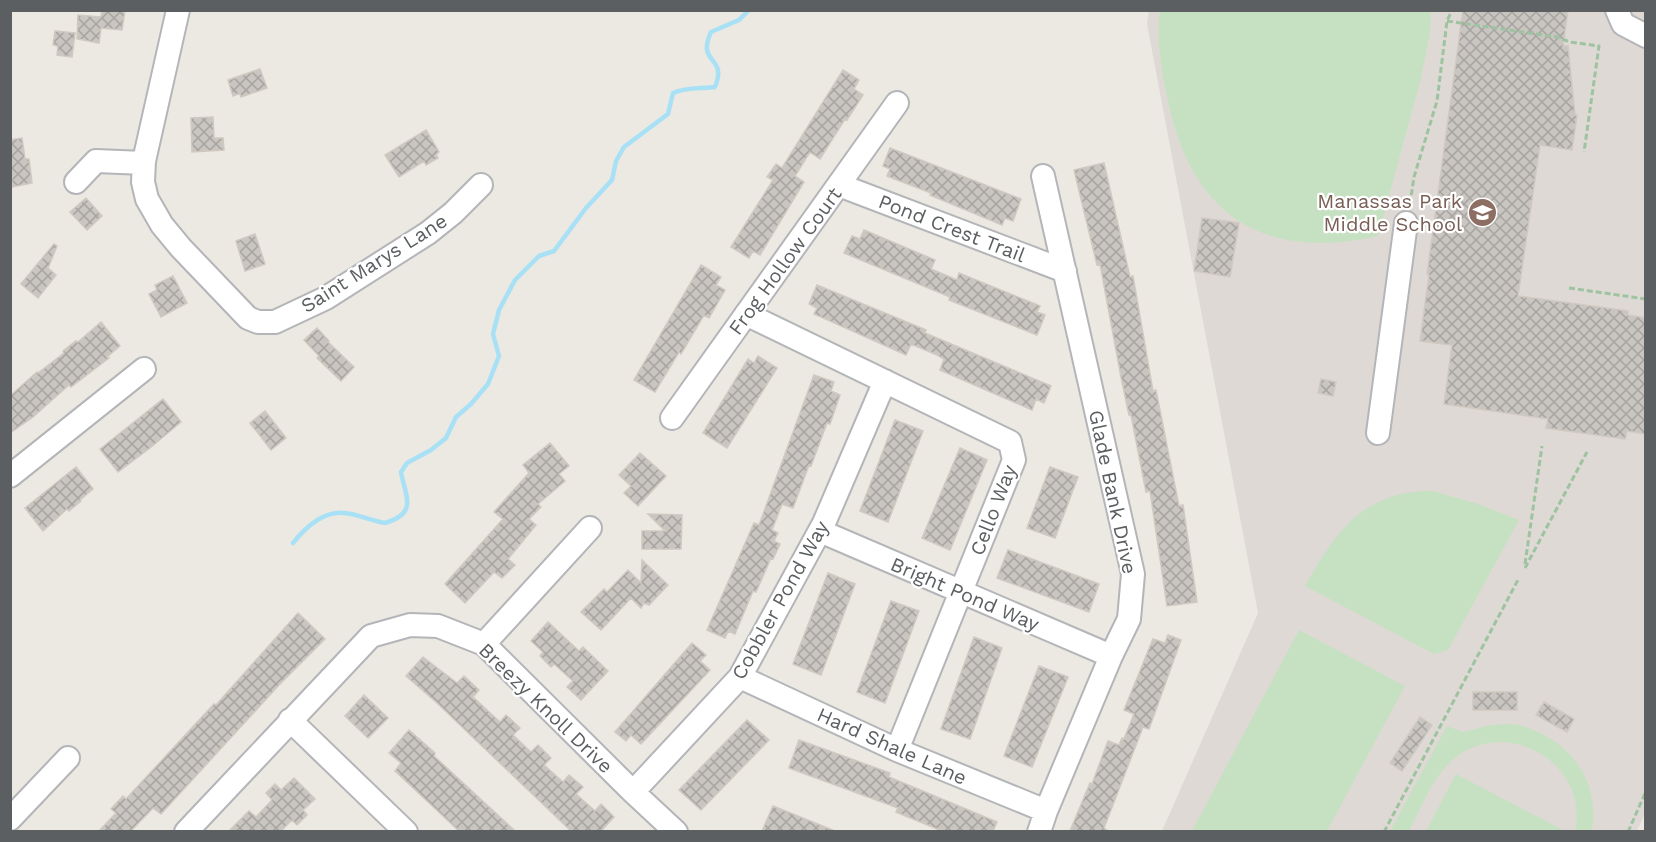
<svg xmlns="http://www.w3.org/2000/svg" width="1656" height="842" viewBox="0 0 1656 842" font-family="'Work Sans',sans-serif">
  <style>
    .education { fill: #ded9d4 }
    .garden { fill: #c6e1c1 }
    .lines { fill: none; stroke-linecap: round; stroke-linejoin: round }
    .stream { stroke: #a8e1f6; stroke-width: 4.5 }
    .building { fill: url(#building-cross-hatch); stroke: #d0c9c1; stroke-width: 1.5 }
    .minor-casing { stroke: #b3b5b8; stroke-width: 26 }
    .path { stroke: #9dc3a1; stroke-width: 3; stroke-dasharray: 6 3; stroke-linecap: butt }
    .minor { stroke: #fff; stroke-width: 22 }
    .labels { text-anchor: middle; stroke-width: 4.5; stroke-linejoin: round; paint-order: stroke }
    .education-label { font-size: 20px; fill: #785e54; stroke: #fff; text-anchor: end }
    .street-label { font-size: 20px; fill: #5b5f61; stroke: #fff }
  </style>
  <defs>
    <pattern id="building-cross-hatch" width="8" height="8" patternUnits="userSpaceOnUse" patternTransform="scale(1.5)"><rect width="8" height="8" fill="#c9c5c1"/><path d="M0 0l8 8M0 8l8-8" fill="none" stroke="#a6a3a0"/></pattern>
  </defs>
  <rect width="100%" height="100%" fill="#ece8e2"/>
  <path class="education" d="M1149 10 1645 11 1646 811 1637 831H1162L1258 613 1147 24Z"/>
  <path class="garden" d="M1160 11H1431L1430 32 1421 78 1378 236C1261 262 1190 214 1167 96 1161 67 1156 40 1160 11Z
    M1433 491 1478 504 1519 520 1448 650 1434 654 1305 586C1337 531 1362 491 1433 491Z
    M1299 630 1405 686 1327 831H1192Z
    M1491 725C1500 725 1510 723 1519 725 1558 735 1591 766 1593 809 1593 817 1594 824 1591 831H1575C1589 769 1516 719 1462 753 1435 770 1423 804 1409 831H1390L1447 726 1463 732Z
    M1456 774 1563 830 1562 831H1426Z"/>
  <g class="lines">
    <path class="stream" d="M293 543C305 528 323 511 344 513 358 514 371 521 385 523 419 513 405 496 401 472L407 463 431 450 446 438 456 417 471 404 488 384 499 356 493 334 499 310 515 280 539 256 554 251 586 208 612 180 616 161 624 147 668 114 673 93C687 87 700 89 715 87 728 55 696 65 711 32L739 20 749 10"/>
  </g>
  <path class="building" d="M102 10H125L122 30 101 28 99 43 77 39 78 15 101 17Z
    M1463 10H1568L1563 46H1568L1575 115H1577L1572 150 1540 145 1518 296 1628 311V315L1646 318V434L1627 431 1625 439 1546 428 1548 419 1444 404 1452 345 1420 341 1429 275 1427 274Z
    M55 31 75 33 72 57 57 55 58 46 53 45Z
    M260 69 267 88 241 97 240 93 233 96 228 80Z
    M843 70 859 80 854 89 863 95 847 120 845 119 820 159 810 152 795 176 804 182 760 255 753 251 749 258 731 247 773 180 767 177 776 164 782 168Z
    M213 117 214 138H223L224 150 192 152 191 118Z
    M426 130 439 152 436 155 438 158 426 165 424 161 399 177 385 155Z
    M22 138 25 159H29L32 183 12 187 10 140Z
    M890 148 1021 199 1013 221 1005 218 1002 225 930 195 931 193 887 176 890 169 883 166Z
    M1104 163 1130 277 1133 276 1153 391 1156 390 1179 506 1183 505 1197 602 1167 606 1150 491 1146 492 1131 415H1129L1121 377 1100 264 1097 265 1074 170Z
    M86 198 102 216 87 230 70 212Z
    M1202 218 1239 223 1230 277 1194 271Z
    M864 230 935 260 931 269 957 280 959 273 1040 306 1037 312 1045 315 1037 335 949 300 950 297 844 253 852 236 860 239Z
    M255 234 265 264 245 271 236 241Z
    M54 244 57 246 48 268 56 275 38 298 21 284Z
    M701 265 721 277 716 285 725 290 709 318 704 315 681 354 679 352 655 392 634 380Z
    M173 276 187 303 161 317 149 294 157 290 155 285Z
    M817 285 926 330 925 333 1051 386 1044 403 1036 399 1032 410 940 370 944 359 937 355 911 344 906 355 814 314 817 308 809 304Z
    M101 322 120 346 107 357 109 358 71 387 69 385 33 417 10 433V396L37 372 38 373 64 353 63 351 76 341 78 342Z
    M317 328 329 341 328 342 354 367 341 381 317 358 319 356 304 340Z
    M758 356 777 368 727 448 703 433 748 359 754 363Z
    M814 375 834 382 831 391 840 395 830 424 827 423 811 466 809 465 793 508 782 504 772 530 778 533 774 541 780 544 773 559 771 558 756 592 753 591 735 634 728 631 725 638 707 630 754 523 759 525Z
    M1321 379 1336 382 1333 396 1318 393Z
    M163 399 181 422 150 448 118 472 100 449Z
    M265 411 286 438 271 450 250 423Z
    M895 420 923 431 888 522 860 511Z
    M550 443 569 466 559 474 565 481 538 504 541 507 529 519 536 525 508 559 515 565 502 578 494 572 465 603 445 584 503 519 494 512 529 473 523 465Z
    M960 448 987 460 950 550 922 538Z
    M640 453 666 476 638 506 624 493 631 486 619 475Z
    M76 467 93 489 80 500 81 501 69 511 67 509 43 531 25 508Z
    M1050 467 1078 477 1055 538 1027 528Z
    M648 514 682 515 681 549H642V531H665Z
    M1008 550 1099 584 1089 612 997 578Z
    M642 560 668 585 649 605 644 603 641 608 631 598 601 630 581 612 604 589 607 592 628 570 641 583Z
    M828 573 855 584 821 675 793 664Z
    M891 601 919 611 885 703 857 692Z
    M298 613 325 639 279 685 161 814 153 808 131 831H99L116 813 111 809 123 796 126 799 214 704 216 705Z
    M548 622 579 651 583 647 608 671 581 700 567 687 573 681 554 664 551 667 540 656 543 652 531 641Z
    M1168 635 1181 640 1149 729 1143 727 1104 828 1108 831H1070L1090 783 1092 784 1108 741 1119 745 1122 738 1124 739 1134 714 1124 710 1153 639 1165 643Z
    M974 637 1002 648 970 739 941 729Z
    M692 643 706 655 700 661 710 670 641 744 631 735 626 741 615 732Z
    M423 657 457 683 464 676 479 690 473 697 500 722 506 715 520 728 513 735 531 752 538 745 551 758 544 765 563 782 569 775 583 787 576 794 595 811 601 804 614 817 601 831H571L437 703 406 676Z
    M1039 666 1068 677 1032 767 1004 756Z
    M1473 692H1517V710H1473Z
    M364 695 388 718 368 738 345 716Z
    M1544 702 1574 719 1567 732 1536 715Z
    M1420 717 1432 725 1402 771 1390 763Z
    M747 720 769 740 701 810 679 790Z
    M409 730 435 753 434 756 515 831H459L395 771 401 763 389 753Z
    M799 740 890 773 889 777 997 822 993 831H942L896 812 898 808 789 768Z
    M294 778 315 799 303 810 307 815 297 825 292 820 281 831H229L249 811 256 817 272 800 266 793 275 784 281 790Z
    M773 806 835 831H762Z"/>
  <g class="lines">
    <defs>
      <path id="minor" d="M178 10 144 161 143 182 147 199 162 225 181 248 248 318 258 322H275L326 298 428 233 453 213 481 185
        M1617 10 1623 24 1646 36
        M76 182 96 161 144 163
        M839 185 1065 271
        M746 314 1010 442 1014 460 897 750
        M672 418 897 103
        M1378 433 1406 223
        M10 476 144 369
        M820 531 1111 656
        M484 644 590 528
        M740 677 897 750 1046 811
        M290 720 406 832
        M633 792 740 677 824 523 885 381
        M10 819 68 758
        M186 832 371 636 410 625 438 626 484 644 633 792 676 832
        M1039 832 1046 811 1111 656 1129 619 1133 574 1043 176"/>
    </defs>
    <use href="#minor" class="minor-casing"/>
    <path class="path" d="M1447 21 1557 37 1570 42 1599 46 1584 152
      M1410 204 1414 177 1437 101 1447 21 1452 10
      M1569 288 1646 299
      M1525 564 1542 446
      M1525 568 1587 452
      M1384 832 1519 578
      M1628 832 1646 791"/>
    <use href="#minor" class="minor"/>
  </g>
  <defs>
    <symbol id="school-disc" viewBox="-11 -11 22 22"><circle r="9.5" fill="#8d6e63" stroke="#fff"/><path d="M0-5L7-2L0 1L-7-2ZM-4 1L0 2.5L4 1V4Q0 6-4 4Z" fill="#fff"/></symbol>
  </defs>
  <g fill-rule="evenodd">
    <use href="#school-disc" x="1466" y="196" width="33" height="33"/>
  </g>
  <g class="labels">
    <g class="education-label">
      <text x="1462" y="208">Manassas Park<tspan x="1462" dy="23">Middle School</tspan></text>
    </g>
    <g class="street-label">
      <text transform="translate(952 228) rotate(21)" y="7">Pond Crest Trail</text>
      <text transform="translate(785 261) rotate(-54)" y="7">Frog Hollow Court</text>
      <text transform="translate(374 263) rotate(-32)" y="7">Saint Marys Lane</text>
      <text transform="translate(1113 492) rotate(78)" y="7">Glade Bank Drive</text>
      <text transform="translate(993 510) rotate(-69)" y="7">Cello Way</text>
      <text transform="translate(965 594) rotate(23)" y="7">Bright Pond Way</text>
      <text transform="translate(780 600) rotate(-61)" y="7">Cobbler Pond Way</text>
      <text transform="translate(546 708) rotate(44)" y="7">Breezy Knoll Drive</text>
      <text transform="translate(892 746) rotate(24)" y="7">Hard Shale Lane</text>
    </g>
  </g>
  <rect width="1656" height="842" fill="none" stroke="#5b5f61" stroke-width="24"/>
</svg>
